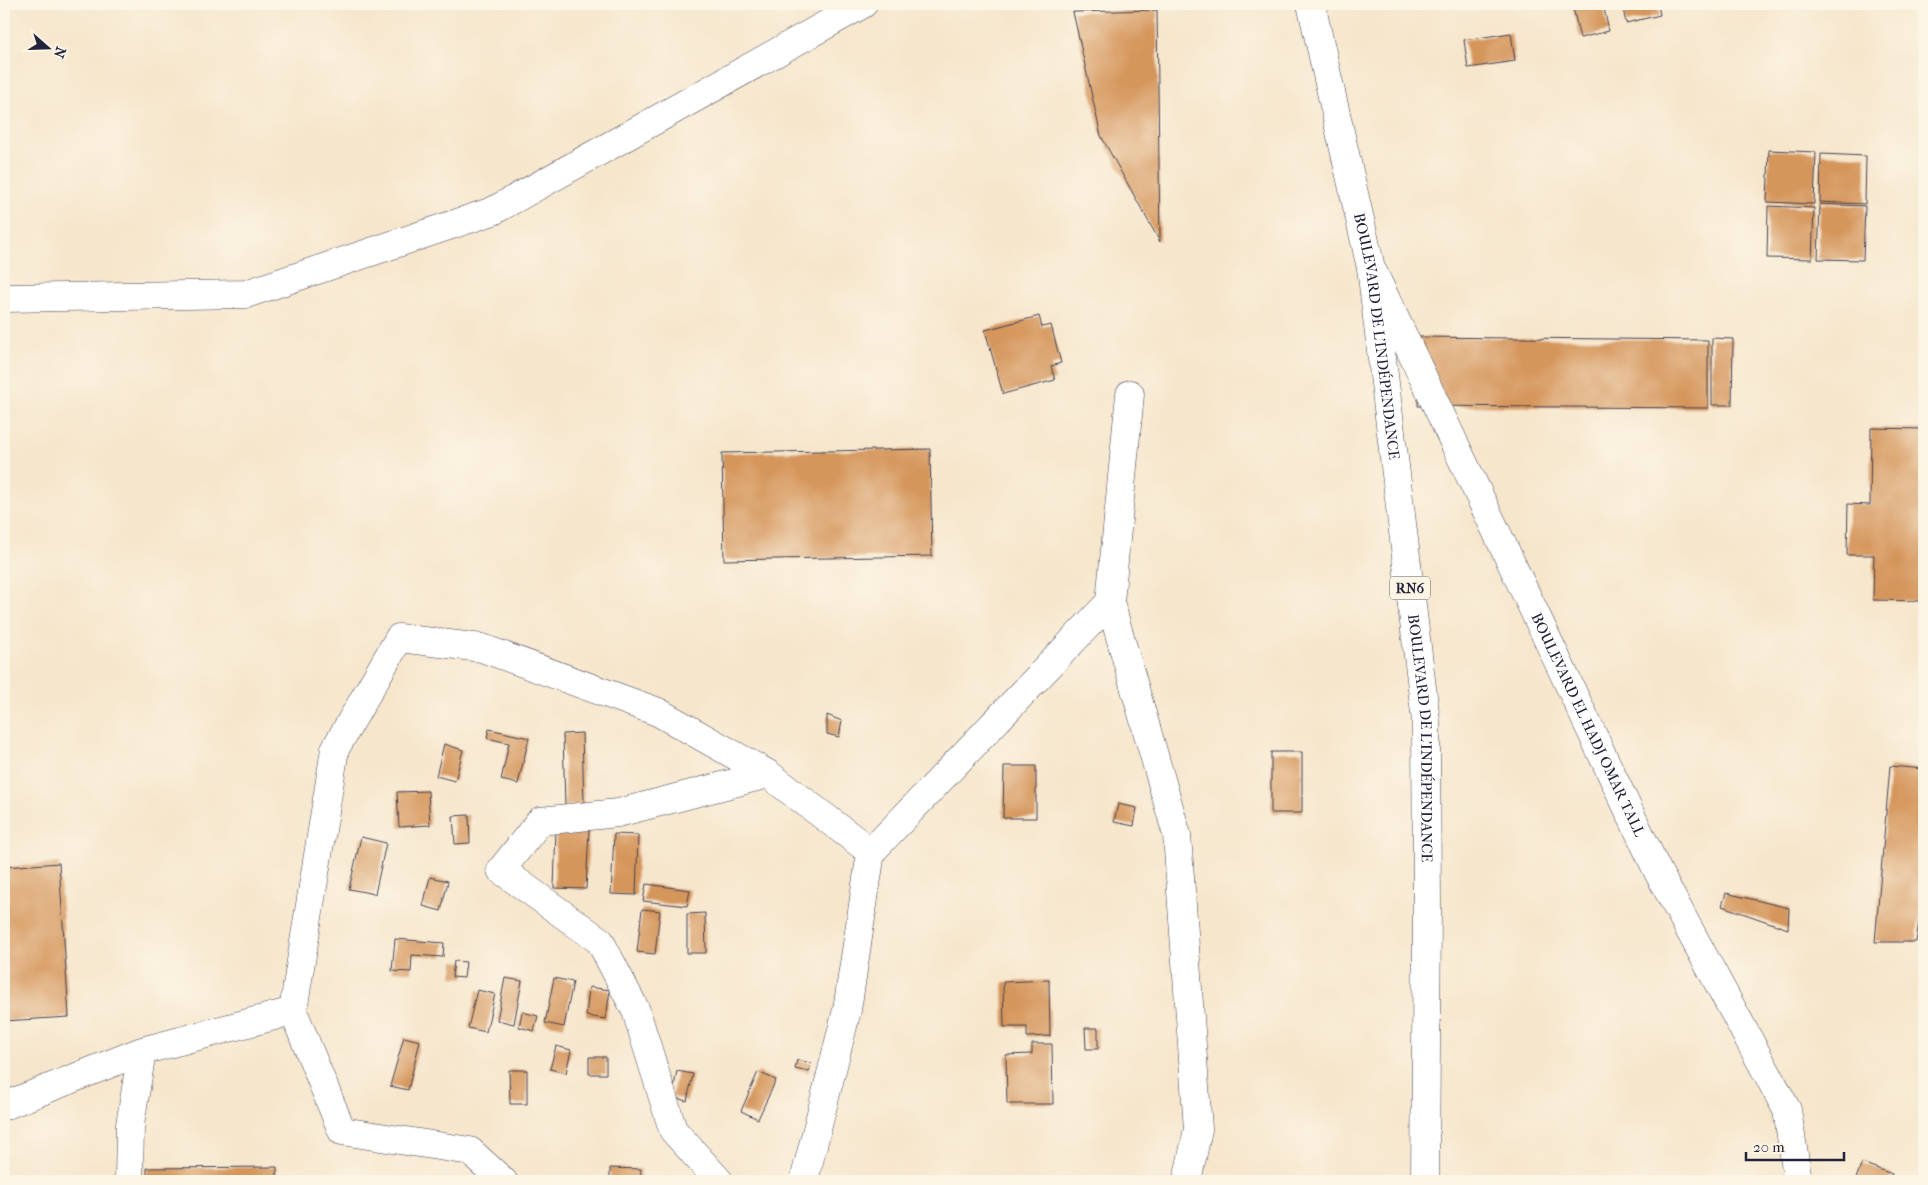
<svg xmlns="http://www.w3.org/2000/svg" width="1928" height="1185" viewBox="0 0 1928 1185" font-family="'IM FELL French Canon',serif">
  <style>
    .building { fill: #d5965c }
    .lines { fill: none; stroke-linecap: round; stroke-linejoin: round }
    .street-casing { stroke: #423f51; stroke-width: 29 }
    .secondary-casing { stroke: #423f51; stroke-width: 29 }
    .highway-casing { stroke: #423f51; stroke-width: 29 }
    .street { stroke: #fff; stroke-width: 28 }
    .secondary { stroke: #fff; stroke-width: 28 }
    .highway { stroke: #fff; stroke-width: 28 }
    .labels { text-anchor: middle; stroke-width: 4; stroke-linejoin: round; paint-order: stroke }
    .shield { fill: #fcf5e5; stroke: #63616e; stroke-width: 1 }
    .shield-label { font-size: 14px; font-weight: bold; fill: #22223b }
    .street-label { font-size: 15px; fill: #22223b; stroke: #fcf5e5 }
  </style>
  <rect width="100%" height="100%" fill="#fcf5e5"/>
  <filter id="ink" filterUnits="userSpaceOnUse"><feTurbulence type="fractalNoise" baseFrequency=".02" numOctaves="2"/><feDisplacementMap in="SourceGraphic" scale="10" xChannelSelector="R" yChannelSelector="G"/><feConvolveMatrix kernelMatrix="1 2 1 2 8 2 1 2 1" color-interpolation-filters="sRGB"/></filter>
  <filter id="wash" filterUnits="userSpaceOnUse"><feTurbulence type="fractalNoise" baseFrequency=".0096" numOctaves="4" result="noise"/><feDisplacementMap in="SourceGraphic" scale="20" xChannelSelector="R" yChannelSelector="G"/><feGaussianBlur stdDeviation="1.12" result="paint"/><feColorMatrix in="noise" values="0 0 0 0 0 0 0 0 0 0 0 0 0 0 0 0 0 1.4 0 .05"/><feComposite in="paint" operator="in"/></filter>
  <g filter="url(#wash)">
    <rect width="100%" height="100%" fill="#f6e6cc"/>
    <g id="blocks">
      <path class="building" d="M1572 4H1603L1609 31 1580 38Z
        M1622 4H1658L1660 15 1626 23Z
        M1157 10 1160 242 1101 136 1073 12Z
        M1511 33 1515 61 1468 68 1464 40Z
        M1769 150 1816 152 1814 204 1767 202Z
        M1821 154 1866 156 1865 204 1820 202Z
        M1820 204 1865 206 1863 260 1818 259Z
        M1768 206 1814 208 1812 259 1767 258Z
        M1039 316 1042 327 1051 325 1061 363 1051 366 1055 380 1003 394 985 330Z
        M1418 337 1708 340V408L1418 406Z
        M1712 338 1733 339 1732 405H1712Z
        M1871 428 1924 429V601L1873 600 1874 555H1847L1848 504 1870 505Z
        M930 449 932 556 724 560 722 453Z
        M827 715 842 721 839 737 827 734Z
        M489 729 529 738 518 784 501 780 509 743 487 738Z
        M582 733 584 805 565 806 563 734Z
        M444 744 463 750 455 781 436 776Z
        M1271 752H1302V813H1271Z
        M1004 766H1036V818H1003Z
        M1890 766 1924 769V886L1916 942H1875Z
        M428 791 430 825 399 827 397 792Z
        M1118 804 1137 808 1134 826 1114 822Z
        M469 815 470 843 455 844 453 816Z
        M556 829 589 830 586 889 554 888Z
        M614 834 638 835 636 895 611 894Z
        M361 837 386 843 375 894 349 889Z
        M59 863 69 1017 4 1021V867Z
        M430 877 448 881 441 911 423 906Z
        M646 884 690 890 687 906 643 901Z
        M1726 893 1789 908 1788 929 1722 906Z
        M642 909 660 911 655 954 637 952Z
        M705 913 706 953H687V914Z
        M395 939 444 943 443 957 412 955 411 972 392 971Z
        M454 961 466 962 464 978 452 977Z
        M505 978 522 981 514 1024 497 1020Z
        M554 978 573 982 564 1027 545 1023Z
        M1049 980 1050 1036 1027 1037V1027H1004L1003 982Z
        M589 987 610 990 606 1019 586 1016Z
        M477 990 495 994 486 1032 468 1028Z
        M522 1012 538 1016 534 1031 519 1027Z
        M1085 1028H1098V1049H1086Z
        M404 1037 420 1041 408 1090 390 1086Z
        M1032 1044H1052L1053 1104H1007L1006 1055 1032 1054Z
        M556 1046 571 1050 566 1073 550 1069Z
        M589 1057H606V1074H589Z
        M797 1060 811 1063 809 1072 795 1069Z
        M509 1070H527V1104H510Z
        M677 1071 693 1074 687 1101 672 1097Z
        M758 1072 776 1080 758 1119 741 1111Z
        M1862 1163 1892 1174 1890 1181H1855Z
        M277 1167V1181H147V1168Z
        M610 1168 641 1169 640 1181H610Z"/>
    </g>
  </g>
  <g filter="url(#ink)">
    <use href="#blocks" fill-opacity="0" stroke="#423f51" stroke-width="1"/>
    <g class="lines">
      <defs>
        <path id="street" d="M4 298 246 294 493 211 863 4
          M1130 394 1110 602 1177 835 1198 1129 1187 1181
          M871 852 1110 602
          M293 1011 335 749 399 638 482 648 658 712 768 774
          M4 1106 142 1051 293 1011 342 1131 470 1151 503 1181
          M129 1181 130 1125 142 1051
          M719 1181 673 1130 636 1011 600 941 501 870 540 821 618 813 768 774 871 852 847 1010 804 1181"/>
        <g id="secondary">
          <path id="s1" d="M1374 274 1657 870 1787 1110 1798 1181"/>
        </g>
        <g id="highway">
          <path id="s2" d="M1311 4 1371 268 1426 721 1427 910 1425 1181"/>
        </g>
      </defs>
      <use href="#street" class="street-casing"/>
      <use href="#secondary" class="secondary-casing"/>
      <use href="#highway" class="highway-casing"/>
      <use href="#street" class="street"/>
      <use href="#secondary" class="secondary"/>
      <use href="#highway" class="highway"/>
    </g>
  </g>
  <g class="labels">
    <rect class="shield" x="1390" y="576.5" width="40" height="23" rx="4"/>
    <g class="shield-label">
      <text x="1410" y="593">RN6</text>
    </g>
    <g class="street-label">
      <text dy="5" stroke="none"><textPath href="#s2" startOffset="339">BOULEVARD DE L'INDÉPENDANCE</textPath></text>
      <text dy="5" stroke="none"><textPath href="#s1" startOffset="499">BOULEVARD EL HADJ OMAR TALL</textPath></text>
      <text dy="5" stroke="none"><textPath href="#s2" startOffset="744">BOULEVARD DE L'INDÉPENDANCE</textPath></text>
    </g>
  </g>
  <rect width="1928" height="1185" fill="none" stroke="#fcf5e5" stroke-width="20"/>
  <g transform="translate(48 48) rotate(110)" stroke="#fcf5e5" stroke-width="4" paint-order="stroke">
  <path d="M0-4L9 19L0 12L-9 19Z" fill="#22223b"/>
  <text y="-8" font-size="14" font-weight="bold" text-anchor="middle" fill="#22223b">N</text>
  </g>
  <path d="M1746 1152v8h98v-8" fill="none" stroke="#22223b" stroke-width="2.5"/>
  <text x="1753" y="1152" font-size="15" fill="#22223b" stroke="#fcf5e5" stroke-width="4" paint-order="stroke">20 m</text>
</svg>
